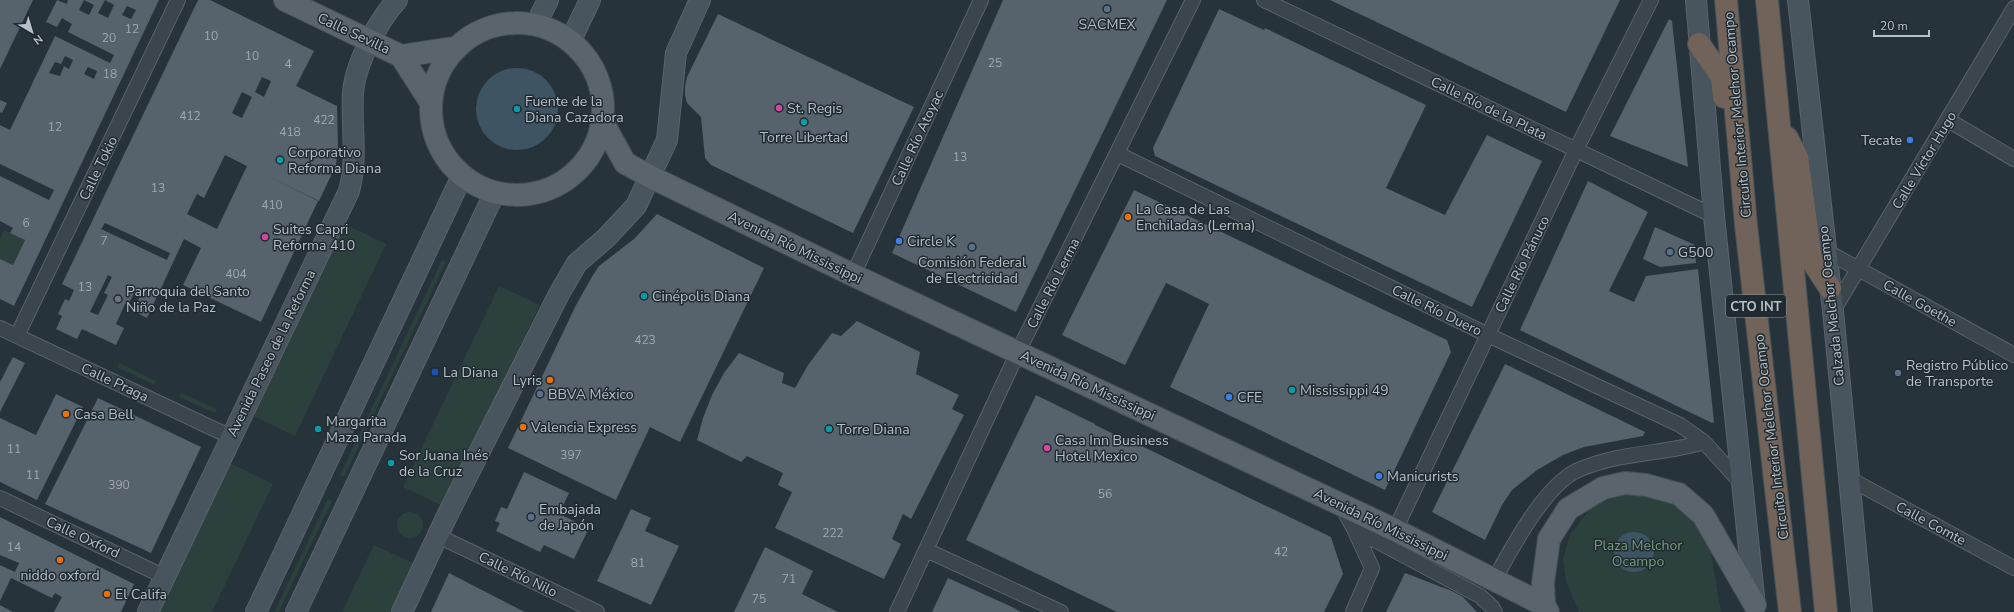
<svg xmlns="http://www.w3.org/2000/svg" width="2014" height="612" viewBox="0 0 2014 612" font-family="'Nunito Sans',sans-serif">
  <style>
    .green { fill: #2c413d }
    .water { fill: #3f5462 }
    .building { fill: #56626c; fill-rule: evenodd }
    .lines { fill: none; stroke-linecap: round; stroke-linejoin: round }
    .street-casing { stroke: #59636a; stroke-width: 16 }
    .secondary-casing { stroke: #59636a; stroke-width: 22 }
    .primary-casing { stroke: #444e55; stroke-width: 24 }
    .highway-casing { stroke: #465057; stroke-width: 24 }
    .street { stroke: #3b454c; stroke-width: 14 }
    .secondary { stroke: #49555e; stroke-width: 20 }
    .primary { stroke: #59646c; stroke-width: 22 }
    .highway { stroke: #716359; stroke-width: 22 }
    .service-dot { fill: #5c6f8a; stroke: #202a31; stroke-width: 1.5 }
    .hotel-dot { fill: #d1479c; stroke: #202a31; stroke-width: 1.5 }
    .culture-dot { fill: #0f9aa8; stroke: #202a31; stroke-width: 1.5 }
    .shop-dot { fill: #3f7fe0; stroke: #202a31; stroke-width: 1.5 }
    .food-dot { fill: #e8710a; stroke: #202a31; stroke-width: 1.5 }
    .worship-dot { fill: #6b7280; stroke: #202a31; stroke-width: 1.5 }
    .transit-dot { fill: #1a4fb4; stroke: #202a31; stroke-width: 1.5 }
    .labels { text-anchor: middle; stroke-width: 3; stroke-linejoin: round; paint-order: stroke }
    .number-label { font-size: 12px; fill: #9fa8b0 }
    .shield { fill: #202a31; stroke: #8a939a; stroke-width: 1 }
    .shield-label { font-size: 13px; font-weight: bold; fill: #b7c0c7 }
    .poi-label { font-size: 14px; fill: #b7c0c7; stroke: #202a31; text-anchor: start }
    .street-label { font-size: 14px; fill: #b7c0c7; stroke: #202a31 }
    .park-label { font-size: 14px; fill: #789a7a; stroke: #202a31 }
  </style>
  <rect width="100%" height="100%" fill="#27333b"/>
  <path class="green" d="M344 224 386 244 295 436 253 416Z
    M4 230 25 240 13 265 0 259V239Z
    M442 260 446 262 344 477 340 475Z
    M499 286 540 305 443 506 403 487Z
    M119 363 156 381 154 385 117 367Z
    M181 393 217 409 215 413 179 397Z
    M230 463 273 484 212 612H159Z
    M1621 493H1650L1667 500 1690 516 1710 547 1721 612H1579L1566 581 1563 559 1570 535 1591 507Z
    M328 499 332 501 279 612H274Z
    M397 525a13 13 0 1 1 26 0a13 13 0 1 1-26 0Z
    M374 545 415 564 392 612H342Z"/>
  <path class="water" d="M476 109a41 41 0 1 1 82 0a41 41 0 1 1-82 0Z
    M1614 552a20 20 0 1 1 40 0a20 20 0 1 1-40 0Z"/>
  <path class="building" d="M0 0H33L0 69Z
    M57 0 67 4 68 0H159L14 306 0 299V259L13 265 25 240 10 233 13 228 0 221V176L49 200 54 190 0 164V125L10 130 55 36 110 63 114 55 68 32 72 24 62 18 57 27 46 22ZM84 0 94 5 89 15 79 10ZM105 0 114 5 108 18 98 13ZM127 6 136 10 131 19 122 15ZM65 56 73 60 69 69 64 66 60 76 49 73 55 62 61 64ZM88 67 97 71 94 79 84 74Z
    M198 0H210L314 51 296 86 337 106 338 147 336 165 319 201 270 177 318 201 261 322 183 285 201 248 184 239 147 318 133 311 142 292 136 289 128 305 125 304 116 324 124 328 116 345 82 329 77 339 56 329 62 316 58 314 65 299 69 301 74 290 62 284ZM262 77 271 81 264 97 255 92ZM242 92 252 97 242 118 232 113ZM225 155 247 166 217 229 187 214 197 194 204 198ZM105 223 170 253 167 260 101 229ZM108 275 112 277 104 293 108 295 98 315 90 312Z
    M1003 0H1167L1016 312 892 253Z
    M1330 0H1620L1566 112Z
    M1219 9 1264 30 1265 28 1426 105 1386 188 1445 215 1487 135 1542 161 1472 307 1155 156 1153 148Z
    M718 14 914 107 853 233 711 165 705 158 701 117 687 103 685 95V86L687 77Z
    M1669 19 1672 21 1688 167 1610 136Z
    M0 100 7 103 2 113 0 112Z
    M1588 181 1648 212 1609 291 1634 302 1646 276 1698 269 1714 422 1712 423 1520 330Z
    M1134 190 1447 340 1451 352 1385 490 1170 387 1209 304 1185 292 1166 283 1125 365 1062 335Z
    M657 214 764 268 680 442 650 427 616 500 508 448 576 305 593 275 599 266 634 239Z
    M1655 227 1695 245 1696 263 1660 267 1643 259Z
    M857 321 920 352 916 374 959 395 952 409 964 415 911 519 903 514 892 539 901 544 884 579 775 528 792 492 778 485 783 473 747 456 741 462 697 440 703 418 712 395 724 373 739 353 784 373 782 383 795 388 808 365 832 333 841 336Z
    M13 357 25 363 0 412V382Z
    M1505 364 1645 432 1643 436 1584 447 1563 455 1537 470 1512 490 1502 505 1485 540 1432 512Z
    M56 394 83 407 37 500 0 482V418L36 435Z
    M1036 395 1095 424V425L1126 440 1127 439 1331 537 1343 574 1324 612H1117L966 540Z
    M98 398 201 447 151 553 45 504Z
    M524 472 569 493 559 514 589 528 574 559 544 545 540 552 496 531 500 523 495 521 501 507 507 509Z
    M631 509 651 518 645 531 679 546 651 605 597 581Z
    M0 517 134 584 121 612H54L62 597 55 593 52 598 11 578 0 601V565L15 572 19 563 0 555Z
    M765 547 813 571 802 594 838 612H734Z
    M449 573 513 606 525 612H431Z
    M1405 573 1452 591 1463 597 1477 612H1386Z
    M948 578 1010 606 1021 612H932Z
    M0 605 13 612H0Z"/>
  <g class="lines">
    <defs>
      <path id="street" d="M1264 0 1714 216
        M1948 120 2014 159
        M1118 154 1488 335 1680 425 1704 442 1743 485
        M1826 251 2014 355
        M853 275 981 0
        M1833 311 2014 8
        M0 328 231 437
        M17 336 178 0
        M1848 478 2014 568
        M0 498 165 577
        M1341 505 1354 529 1480 596 1492 607 1495 612
        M1395 530 1576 150 1651 0
        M438 536 597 612
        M926 550 1061 612
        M1494 580C1512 548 1543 488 1576 471 1589 465 1603 461 1617 458 1646 452 1675 451 1704 442
        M897 612 1018 352 1193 0
        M1353 612 1372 568 1354 529"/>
      <path id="secondary" d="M1696 0 1714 216 1755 606
        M1798 0 1833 311 1862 612
        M536 24 548 0
        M570 42 590 0
        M148 612 349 191C358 158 351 127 353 93 355 64 378 21 397 0
        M256 612 462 176
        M296 612 495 192
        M402 612 446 518 559 294 577 263 606 238 636 206 667 140 676 53 700 0"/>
      <path id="primary" d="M285 0 401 56 454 48
        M431 109a86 86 0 1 1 172 0a86 86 0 1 1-172 0Z
        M401 56 430 101
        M602 121 625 163 649 176 853 275 1395 530 1544 605 1548 612
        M1544 605 1543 583 1549 539 1568 509 1603 488 1625 483 1646 485 1679 494 1703 515 1755 605"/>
      <path id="highway" d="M1726 0 1746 225 1790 612
        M1767 0 1826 612
        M1699 44 1722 77 1724 97
        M1787 138 1797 157 1811 259 1830 288"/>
    </defs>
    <use href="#street" class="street-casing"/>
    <use href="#secondary" class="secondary-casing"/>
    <use href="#primary" class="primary-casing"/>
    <use href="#highway" class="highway-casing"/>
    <use href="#street" class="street"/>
    <use href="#secondary" class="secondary"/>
    <use href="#primary" class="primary"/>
    <use href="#highway" class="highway"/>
  </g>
  <g class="service-dot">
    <circle cx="1107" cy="9" r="4"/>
    <circle cx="972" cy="247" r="4"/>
    <circle cx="1670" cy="252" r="4"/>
    <circle cx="1898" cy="373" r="4"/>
    <circle cx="540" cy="394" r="4"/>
    <circle cx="531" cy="517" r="4"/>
  </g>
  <g class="hotel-dot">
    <circle cx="779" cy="108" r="4"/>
    <circle cx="265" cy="237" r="4"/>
    <circle cx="1047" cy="448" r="4"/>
  </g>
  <g class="culture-dot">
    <circle cx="517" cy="109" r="4"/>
    <circle cx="804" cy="122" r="4"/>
    <circle cx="280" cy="160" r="4"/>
    <circle cx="644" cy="296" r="4"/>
    <circle cx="1292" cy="390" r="4"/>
    <circle cx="318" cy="429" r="4"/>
    <circle cx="829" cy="429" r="4"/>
    <circle cx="391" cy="463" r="4"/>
  </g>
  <g class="shop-dot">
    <circle cx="1910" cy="140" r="4"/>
    <circle cx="899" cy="241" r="4"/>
    <circle cx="1229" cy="397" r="4"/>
    <circle cx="1379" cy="476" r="4"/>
  </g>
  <g class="food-dot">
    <circle cx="1128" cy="217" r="4"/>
    <circle cx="550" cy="380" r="4"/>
    <circle cx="66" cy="414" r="4"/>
    <circle cx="523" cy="427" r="4"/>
    <circle cx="60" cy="560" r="4"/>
    <circle cx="107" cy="594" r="4"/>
  </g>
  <circle class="worship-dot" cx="118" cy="299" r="4"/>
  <rect class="transit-dot" x="431" y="368" width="8" height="8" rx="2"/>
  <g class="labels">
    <g class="number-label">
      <text x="132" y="33">12</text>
      <text x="211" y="40">10</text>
      <text x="109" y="42">20</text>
      <text x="252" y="60">10</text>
      <text x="995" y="67">25</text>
      <text x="288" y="68">4</text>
      <text x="110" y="78">18</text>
      <text x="190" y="120">412</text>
      <text x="324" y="124">422</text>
      <text x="55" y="131">12</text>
      <text x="290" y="136">418</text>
      <text x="960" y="161">13</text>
      <text x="158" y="192">13</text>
      <text x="272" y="209">410</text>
      <text x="26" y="227">6</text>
      <text x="104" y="245">7</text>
      <text x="236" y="278">404</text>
      <text x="85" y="291">13</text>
      <text x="645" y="344">423</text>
      <text x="14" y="453">11</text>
      <text x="571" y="459">397</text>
      <text x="33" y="479">11</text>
      <text x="119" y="489">390</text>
      <text x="1105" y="498">56</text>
      <text x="833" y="537">222</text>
      <text x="14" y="551">14</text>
      <text x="1281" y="556">42</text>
      <text x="638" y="567">81</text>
      <text x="789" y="583">71</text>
      <text x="759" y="603">75</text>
    </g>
    <rect class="shield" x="1726" y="295" width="60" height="22" rx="3"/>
    <g class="shield-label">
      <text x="1756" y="311">CTO INT</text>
    </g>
    <g class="poi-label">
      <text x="1107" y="29" text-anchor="middle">SACMEX</text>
      <text x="525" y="106">Fuente de la<tspan x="525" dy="16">Diana Cazadora</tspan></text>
      <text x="787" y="113">St. Regis</text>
      <text x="804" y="142" text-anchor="middle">Torre Libertad</text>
      <text x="1902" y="145" text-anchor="end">Tecate</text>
      <text x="288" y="157">Corporativo<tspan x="288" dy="16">Reforma Diana</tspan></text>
      <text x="1136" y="214">La Casa de Las<tspan x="1136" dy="16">Enchiladas (Lerma)</tspan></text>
      <text x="273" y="234">Suites Capri<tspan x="273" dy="16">Reforma 410</tspan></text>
      <text x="907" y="246">Circle K</text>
      <text x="1678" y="257">G500</text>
      <text x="972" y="267" text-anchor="middle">Comisión Federal<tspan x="972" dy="16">de Electricidad</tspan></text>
      <text x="126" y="296">Parroquia del Santo<tspan x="126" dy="16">Niño de la Paz</tspan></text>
      <text x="652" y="301">Cinépolis Diana</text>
      <text x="1906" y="370">Registro Público<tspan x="1906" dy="16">de Transporte</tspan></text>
      <text x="443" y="377">La Diana</text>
      <text x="542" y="385" text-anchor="end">Lyris</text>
      <text x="1300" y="395">Mississippi 49</text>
      <text x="548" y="399">BBVA México</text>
      <text x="1237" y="402">CFE</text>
      <text x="74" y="419">Casa Bell</text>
      <text x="326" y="426">Margarita<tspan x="326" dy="16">Maza Parada</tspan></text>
      <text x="531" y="432">Valencia Express</text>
      <text x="837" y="434">Torre Diana</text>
      <text x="1055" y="445">Casa Inn Business<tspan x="1055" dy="16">Hotel Mexico</tspan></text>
      <text x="399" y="460">Sor Juana Inés<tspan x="399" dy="16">de la Cruz</tspan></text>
      <text x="1387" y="481">Manicurists</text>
      <text x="539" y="514">Embajada<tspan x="539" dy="16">de Japón</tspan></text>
      <text x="60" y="580" text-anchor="middle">niddo oxford</text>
      <text x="115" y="599">El Califa</text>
    </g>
    <g class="street-label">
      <text transform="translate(354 33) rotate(25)" y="5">Calle Sevilla</text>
      <text transform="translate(1489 108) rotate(26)" y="5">Calle Río de la Plata</text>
      <text transform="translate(1737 115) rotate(-95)" y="5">Circuito Interior Melchor Ocampo</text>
      <text transform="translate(917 138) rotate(-65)" y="5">Calle Río Atoyac</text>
      <text transform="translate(1924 160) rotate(-59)" y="5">Calle Víctor Hugo</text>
      <text transform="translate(98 168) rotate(-64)" y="5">Calle Tokio</text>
      <text transform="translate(795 247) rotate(26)" y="5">Avenida Río Mississippi</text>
      <text transform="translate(1522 264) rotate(-64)" y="5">Calle Río Pánuco</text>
      <text transform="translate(1053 283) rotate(-63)" y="5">Calle Río Lerma</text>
      <text transform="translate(1920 303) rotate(29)" y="5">Calle Goethe</text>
      <text transform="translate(1831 306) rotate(-96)" y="5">Calzada Melchor Ocampo</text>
      <text transform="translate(1437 310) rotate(26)" y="5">Calle Río Duero</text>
      <text transform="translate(271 353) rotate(-64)" y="5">Avenida Paseo de la Reforma</text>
      <text transform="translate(115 382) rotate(25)" y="5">Calle Praga</text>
      <text transform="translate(1088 385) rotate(25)" y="5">Avenida Río Mississippi</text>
      <text transform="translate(1771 437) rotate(-97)" y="5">Circuito Interior Melchor Ocampo</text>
      <text transform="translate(1931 523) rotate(28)" y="5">Calle Comte</text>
      <text transform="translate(1381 524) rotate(26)" y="5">Avenida Río Mississippi</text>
      <text transform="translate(83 537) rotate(25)" y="5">Calle Oxford</text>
      <text transform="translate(518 574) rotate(26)" y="5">Calle Río Nilo</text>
    </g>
    <g class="park-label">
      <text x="1638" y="550">Plaza Melchor<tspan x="1638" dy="16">Ocampo</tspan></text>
    </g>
  </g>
  <g transform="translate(32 32) rotate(142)" stroke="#202a31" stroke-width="3" paint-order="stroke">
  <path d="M0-3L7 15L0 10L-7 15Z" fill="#b7c0c7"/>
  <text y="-6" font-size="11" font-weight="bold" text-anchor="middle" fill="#b7c0c7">N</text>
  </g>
  <path d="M1874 30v6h55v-6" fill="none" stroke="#b7c0c7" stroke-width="2"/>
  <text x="1880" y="30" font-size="12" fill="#b7c0c7" stroke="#202a31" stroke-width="3" paint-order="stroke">20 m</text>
</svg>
